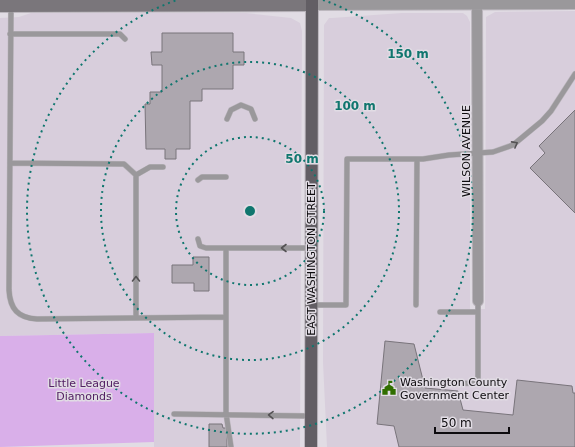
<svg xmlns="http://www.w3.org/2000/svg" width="575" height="447" viewBox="0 0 575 447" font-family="'DejaVu Sans',sans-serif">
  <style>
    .built { fill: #d8cedc }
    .green { fill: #d9afe9 }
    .building { fill: #ada7af; stroke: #79747b }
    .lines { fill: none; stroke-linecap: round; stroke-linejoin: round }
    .lane-casing { stroke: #bbb6bd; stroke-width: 6 }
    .street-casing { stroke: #bbb6bd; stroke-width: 12 }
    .secondary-casing { stroke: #bbb6bd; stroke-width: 14 }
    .primary-casing { stroke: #bbb6bd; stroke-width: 14 }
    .lane { stroke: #9a989b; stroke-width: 5 }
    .street { stroke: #9a989b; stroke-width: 10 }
    .secondary { stroke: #7a767b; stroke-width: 12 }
    .primary { stroke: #625e64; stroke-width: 12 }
    .oneway { stroke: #545254 }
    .ring { fill: none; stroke: #0f766e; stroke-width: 2; stroke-dasharray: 2 4 }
    .labels { text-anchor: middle; stroke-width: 3; stroke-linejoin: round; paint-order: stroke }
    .street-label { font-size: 11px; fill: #0d0b0e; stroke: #e1dce4 }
    .poi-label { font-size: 11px; fill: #0d0b0e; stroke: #e1dce4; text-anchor: start }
    .park-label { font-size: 11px; fill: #532064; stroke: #e1dce4 }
    .centre { fill: #0f766e; stroke: #e1dce4; stroke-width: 2 }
    .ring-label { font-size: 12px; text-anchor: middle; font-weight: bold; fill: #0f766e; stroke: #e1dce4; stroke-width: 3; stroke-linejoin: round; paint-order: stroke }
  </style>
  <rect width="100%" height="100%" fill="#e1dce4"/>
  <path class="built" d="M575 11V447H327L323 362 324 25 329 18H332L402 13H463L467 16 470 22V309H485L486 17 495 12Z
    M31 13H246L291 18 300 23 302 31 300 447H154L153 333 0 336V18L19 17Z"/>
  <path class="green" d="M154 333V442L0 447V336Z"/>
  <path class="building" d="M162 33H233V52H244V65H233V89H202V101H190V149H176V159H165V149H146L145 104H150V92H162V65H152L151 52H162Z
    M575 110V213L530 168 545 153 539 146Z
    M193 257H209V291H194V283H172V265H193Z
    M385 341 414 344 425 388 458 391 463 410 513 415 517 380 572 386 573 393H575V447H399L394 426 377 424Z
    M209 424H222L223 428H227V447H209Z"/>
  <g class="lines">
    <defs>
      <path id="lane" d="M11 7 9 290C10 309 18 318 37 319L226 317
        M10 34H120L125 39
        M227 119 231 110 241 105 251 109 255 119
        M10 163 124 164 136 175 150 167H163
        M136 175V318
        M198 180 202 177H226
        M198 239 200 246 206 248H311
        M226 248V413L231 447
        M311 305H346L347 159H423L449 155 493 152 513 145 542 121 551 111 575 74
        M416 305 417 159
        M440 312H478
        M440 384 478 383V301
        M174 414 310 416"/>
      <path id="street" d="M477 0 478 301
        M312 5 575 4"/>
      <path id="secondary" d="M0 6 312 5"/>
      <path id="primary" d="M311 447 312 0"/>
    </defs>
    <use href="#lane" class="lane-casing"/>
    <use href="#street" class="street-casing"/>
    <use href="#secondary" class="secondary-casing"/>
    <use href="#primary" class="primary-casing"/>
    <use href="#lane" class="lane"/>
    <use href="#street" class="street"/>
    <use href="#secondary" class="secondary"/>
    <use href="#primary" class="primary"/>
  </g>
  <defs><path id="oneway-chevron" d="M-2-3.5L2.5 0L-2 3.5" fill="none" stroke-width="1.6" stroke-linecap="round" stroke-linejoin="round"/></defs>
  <g class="oneway">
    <use href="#oneway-chevron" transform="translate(515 144) rotate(-29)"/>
    <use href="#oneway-chevron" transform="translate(284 248) rotate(-180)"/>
    <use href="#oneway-chevron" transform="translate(136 279) rotate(-90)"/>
    <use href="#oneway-chevron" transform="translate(271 415) rotate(-179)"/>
  </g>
  <g class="ring">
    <circle cx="250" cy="211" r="74"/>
    <circle cx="250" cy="211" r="149"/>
    <path d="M323 0A223 223 0 1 1 177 0"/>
  </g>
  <defs>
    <symbol id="civic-bare" viewBox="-9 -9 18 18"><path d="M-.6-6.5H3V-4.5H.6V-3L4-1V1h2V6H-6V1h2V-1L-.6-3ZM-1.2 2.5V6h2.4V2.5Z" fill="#306e00" stroke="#e1dce4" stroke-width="2.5" paint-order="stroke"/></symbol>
  </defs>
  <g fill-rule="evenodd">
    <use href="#civic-bare" x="379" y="378" width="20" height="20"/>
  </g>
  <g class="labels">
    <g class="street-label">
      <text transform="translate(466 151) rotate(-90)" y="4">WILSON AVENUE</text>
      <text transform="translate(311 259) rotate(-90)" y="4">EAST WASHINGTON STREET</text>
    </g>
    <g class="poi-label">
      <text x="400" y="386">Washington County<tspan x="400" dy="13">Government Center</tspan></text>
    </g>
    <g class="park-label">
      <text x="84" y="387">Little League<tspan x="84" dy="13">Diamonds</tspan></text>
    </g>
  </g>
  <circle cx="250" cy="211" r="6" class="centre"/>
  <g class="ring-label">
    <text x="408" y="58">150 m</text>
    <text x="355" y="110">100 m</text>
    <text x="302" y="163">50 m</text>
  </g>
  <path d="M435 427v6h74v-6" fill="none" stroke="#0d0b0e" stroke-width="2"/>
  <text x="441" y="427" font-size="12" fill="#0d0b0e" stroke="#e1dce4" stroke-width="3" paint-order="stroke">50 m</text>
</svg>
